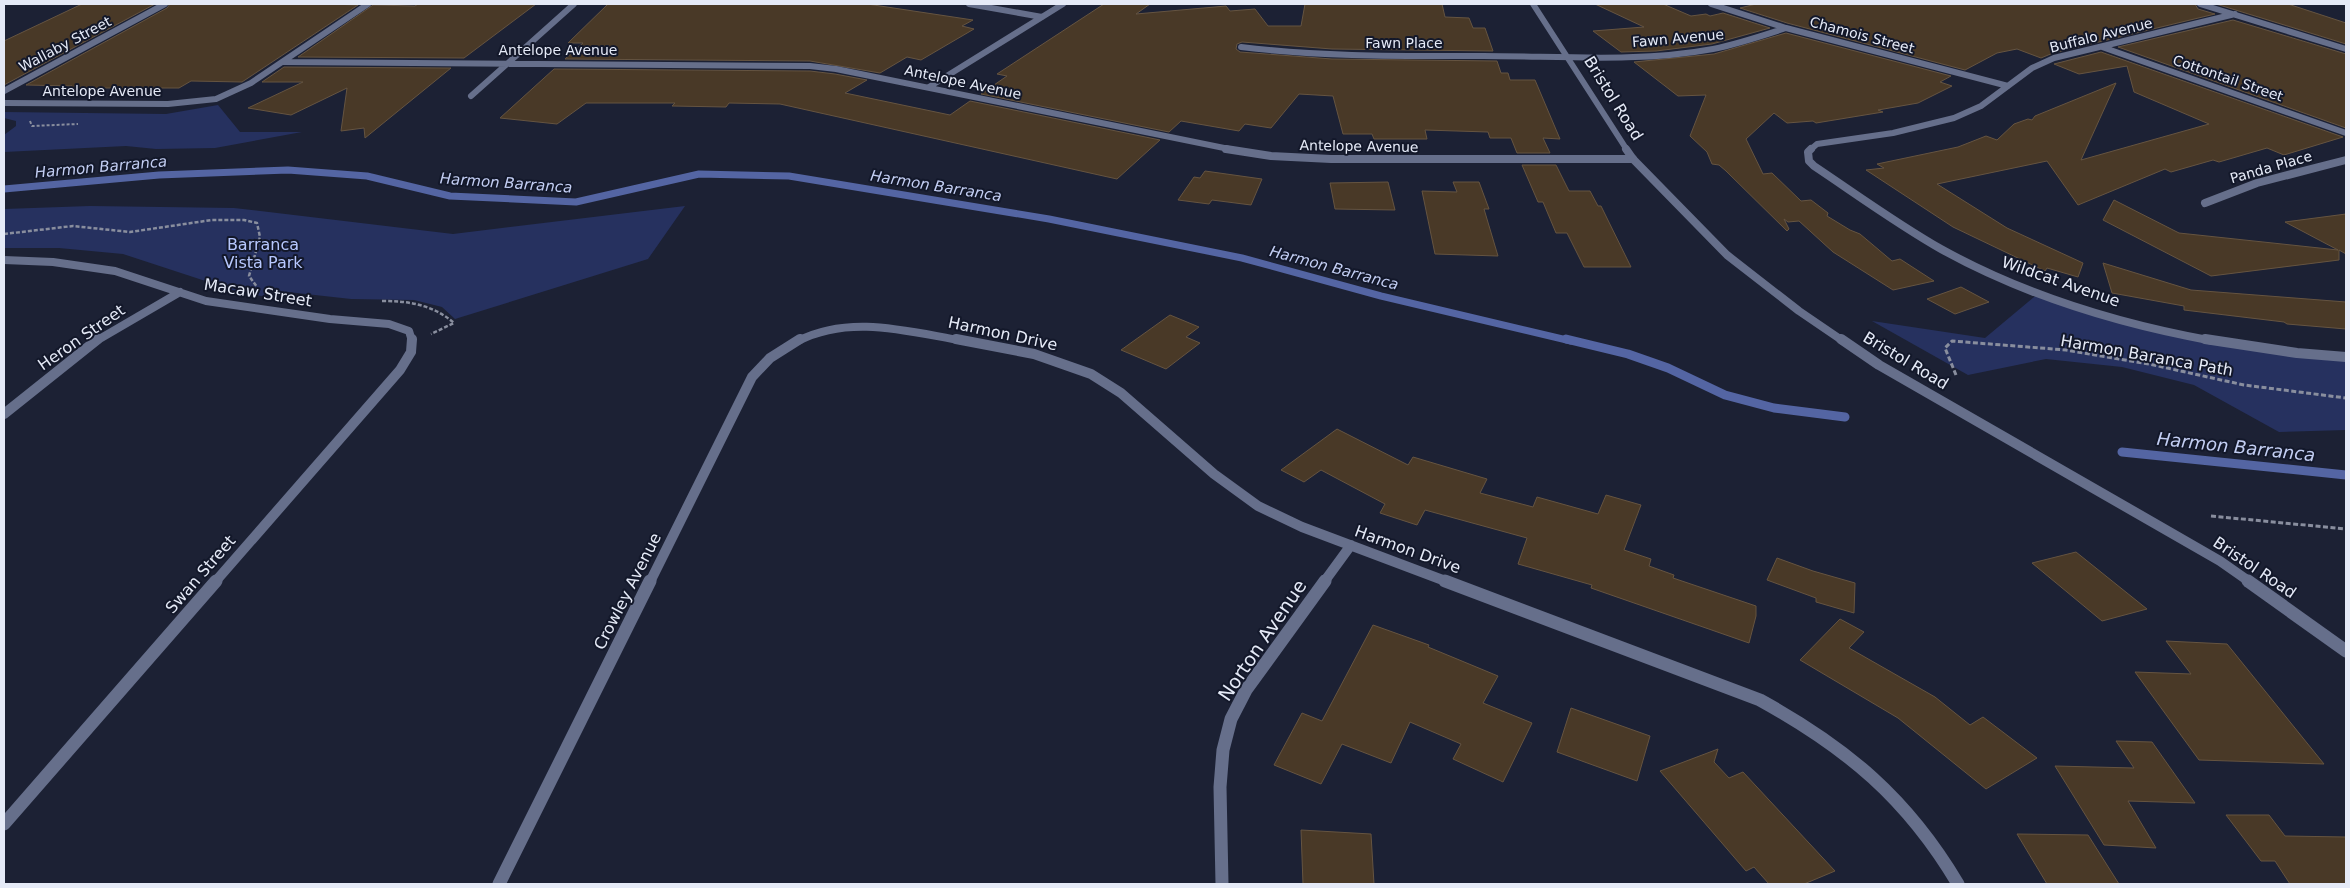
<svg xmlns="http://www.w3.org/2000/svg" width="2350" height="888" viewBox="0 0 2350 888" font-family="'DejaVu Sans',sans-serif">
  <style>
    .green { fill: #26315f }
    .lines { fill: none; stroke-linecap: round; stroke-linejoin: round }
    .stream-far1 { stroke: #5465a3; stroke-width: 7 }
    .stream { stroke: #5465a3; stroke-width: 9 }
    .building { fill: #493927; stroke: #655441 }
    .path-far2 { stroke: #898e9e; stroke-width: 2; stroke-dasharray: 3 2; stroke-linecap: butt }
    .path-far1 { stroke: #898e9e; stroke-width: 2.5; stroke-dasharray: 4 2; stroke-linecap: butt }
    .path { stroke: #898e9e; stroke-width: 3; stroke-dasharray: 5 2.5; stroke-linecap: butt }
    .minor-far3 { stroke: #666f8b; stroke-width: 6 }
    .minor-far2 { stroke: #666f8b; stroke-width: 8 }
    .minor-far1 { stroke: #666f8b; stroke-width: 10 }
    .minor { stroke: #666f8b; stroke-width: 13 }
    .tertiary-far3 { stroke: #666f8b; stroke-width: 6 }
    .tertiary-far2 { stroke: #666f8b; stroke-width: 8 }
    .tertiary-far1 { stroke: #666f8b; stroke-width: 10 }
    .tertiary { stroke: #666f8b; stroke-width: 13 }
    .labels { text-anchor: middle; stroke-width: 4; stroke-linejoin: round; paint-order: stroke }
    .far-street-label { font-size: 14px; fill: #e5eaf7; stroke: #13182a }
    .far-water-label { font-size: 15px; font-style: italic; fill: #c3cef3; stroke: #13182a }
    .street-label { font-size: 16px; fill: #e5eaf7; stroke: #13182a }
    .park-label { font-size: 16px; fill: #b7c8fe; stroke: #13182a }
    .water-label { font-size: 18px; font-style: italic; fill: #c3cef3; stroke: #13182a }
    .near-street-label { font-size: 19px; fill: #e5eaf7; stroke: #13182a }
  </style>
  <rect width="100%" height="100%" fill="#1c2134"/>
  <path class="green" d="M218 105 240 132H302L215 148 156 149 126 146 4 152V135L16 126V121L4 118V112L166 114Z
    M90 206 234 208 453 234 685 206 648 259 455 319 442 307 414 300 351 299 288 292 268 297 242 293 123 254 59 248H4V209Z
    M2040 292 2097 312 2179 333 2346 357V430L2279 432 2194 385 2122 367 2046 359 1968 375 1872 321 1985 338Z"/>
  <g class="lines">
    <path class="stream-far1" d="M4 189 159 175 288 170 367 176 450 196 576 202 699 174 789 176 1049 219 1242 258 1381 296 1571 341"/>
    <path class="stream" d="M1566 339 1628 354 1668 368 1725 395 1774 408 1845 417
      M2122 452 2346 475"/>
  </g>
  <path class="building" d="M82 4H155L4 85V41Z
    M170 4H329L358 5 242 82 191 81 179 88H68L72 86 26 85 167 8Z
    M418 4H536L464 58 298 57 373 5 415 6Z
    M608 4H867L973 20 962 26 974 29 921 60 907 57 880 73 810 61 565 59 583 43H568Z
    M1104 4H1150L1136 14 1226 6 1230 11 1255 9 1268 26H1301L1305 4H1442L1445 17 1469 18 1473 28H1485L1493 51 1332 49 1242 42 1237 44 1236 49 1240 52 1332 59 1497 61 1501 73H1508L1510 80H1535L1560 139 1543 138 1550 153H1517L1511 138H1490L1488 132 1425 130 1427 139H1374L1372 134H1343L1333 96 1299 94 1271 128 1245 124 1239 131 1181 121 1169 132 981 94 1007 76 997 74Z
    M1595 4H1663L1691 16 1706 14 1710 16 1723 13 1770 28 1712 44 1656 51 1621 52 1593 31 1644 27Z
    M1756 4H2195L2198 9 2215 14 2053 53 2041 58 2017 49 1997 53 1965 70 1787 23 1740 8Z
    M2216 4H2288L2346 23V44Z
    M2233 20 2346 54V128L2118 47Z
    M1786 33 1951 76 1940 82 1952 86 1918 103 1878 110 1883 112 1816 123 1813 121 1787 123 1774 113 1746 139 1763 174 1772 173 1801 201 1811 200 1828 213 1827 216 1850 230 1860 234 1892 261 1900 259 1934 281 1893 290 1833 252 1799 221 1788 222 1784 219 1789 229 1787 231 1726 171 1719 165 1712 164 1707 152 1690 136 1706 95 1678 96 1634 62 1714 54Z
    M2101 52 2343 137 2284 155 2267 148 2219 162 2213 160 2171 172 2165 169 2078 205 2047 161 1937 184 2007 228 2083 263 2078 277 2047 268 2045 271 1953 227 1866 170 1884 168 1877 164 1958 147 1986 136 1997 140 2014 124 2028 119 2032 120 2035 116 2116 83 2081 160 2209 124 2134 92 2127 66 2079 74 2054 64Z
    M284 67 451 68 365 138 364 128 341 131 347 88 291 115 248 108 303 82H262Z
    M554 69 810 71 835 74 867 80 845 93 950 115 970 101 1160 140 1117 179 780 104 729 103 726 107 672 106 675 103H586L557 124 500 118Z
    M1522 165H1556L1569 191H1590L1598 206H1601L1631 267H1584L1567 233H1556L1543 202H1538Z
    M1205 171 1262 179 1251 205 1212 200 1209 204 1178 200 1194 177 1200 178Z
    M1388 182 1395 210 1335 209 1330 183Z
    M1453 182H1479L1489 209H1484L1498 256 1435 254 1422 191 1457 192Z
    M2114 200 2179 233 2338 250 2285 222 2346 214V254L2339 250V260L2211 276 2103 220Z
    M2103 263 2191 290 2346 302V329L2287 324 2284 322 2184 310V306L2112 293Z
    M1961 287 1989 302 1955 314 1927 299Z
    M1170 315 1199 327 1186 337 1200 343 1166 369 1121 350Z
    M1337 429 1408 465 1413 457 1487 479 1480 493 1533 507 1537 497 1598 514 1606 495 1641 505 1624 550 1651 559 1649 566 1674 575 1673 578 1756 606V616L1749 643 1591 588 1592 585 1518 564 1527 538 1425 510 1417 525 1380 513 1385 504 1321 470 1304 482 1281 470Z
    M2076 552 2147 609 2102 621 2032 563Z
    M1777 558 1813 571 1855 583 1854 613 1816 602V598L1767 580Z
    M1840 619 1864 632 1849 648 1935 697 1970 725 1983 717 2037 758 1986 789 1898 718 1800 660Z
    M1373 625 1429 645 1428 647 1498 676 1483 703 1532 723 1503 782 1453 759 1461 744 1410 722 1391 763 1342 744 1321 784 1274 765 1302 713 1322 721Z
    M2166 641 2227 644 2324 764 2199 760 2135 672 2191 674Z
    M1571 708 1650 736 1637 781 1557 752Z
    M2116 741 2152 742 2195 803 2128 801 2156 848 2104 845 2055 766 2134 768Z
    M1718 749 1714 762 1729 778 1743 772 1835 871 1804 884H1769L1754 867 1746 871 1660 771Z
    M2226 815H2269L2285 836 2346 837V884H2290L2275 861H2261Z
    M1301 830 1371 834 1374 884H1303Z
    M2017 834 2088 835 2119 884H2047Z"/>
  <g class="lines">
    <path class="path-far2" d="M30 121 32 126 78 124"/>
    <path class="path-far1" d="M4 234 73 226 130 232 212 220H244L257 223 260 237 249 276 257 287
      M382 301C410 301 433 305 454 323L431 334"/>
    <path class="path" d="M1956 375 1945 348 1952 341 2066 350 2149 364 2244 385 2346 398
      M2211 516 2346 529"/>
    <path class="minor-far3" d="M969 4 1042 17
      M1711 4 1786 28 2008 86
      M2200 4 2346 49
      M1241 47C1322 57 1402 56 1483 56 1559 56 1638 63 1713 49 1738 44 1762 36 1786 28
      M2102 47 2346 133
      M284 62 810 66 836 69 1234 150
      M929 87 1063 4
      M4 91 165 4
      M471 96 574 4
      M4 103 168 104 216 99 251 83 368 4
      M1810 150 1817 144 1893 133 1954 118 1981 106 2032 68 2054 58 2235 14"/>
    <path class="minor-far2" d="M1226 149 1271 156 1331 159H1633
      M1811 149 1808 152 1809 161 1814 166C1856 194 1897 224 1941 249 2024 295 2119 324 2213 341
      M2205 203 2257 183 2346 160
      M4 260 53 262 115 271 206 301 330 319 389 324 409 331 412 341
      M96 341 180 292
      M798 341C851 314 909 332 964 341"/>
    <path class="minor-far1" d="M956 339 1034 354 1091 374 1121 393 1214 474 1258 506 1302 527 1448 582
      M2205 339 2297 353 2346 357
      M4 414 98 339
      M215 582 400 370 411 352 412 339
      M650 582 752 377 770 358 800 339
      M1324 582 1351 545"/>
    <path class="minor" d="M1445 581 1760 700C1847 748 1907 798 1958 884
      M4 824 216 581
      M499 884 650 581
      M1222 884 1220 787 1223 750 1231 719 1246 690 1325 581"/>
    <path class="tertiary-far3" d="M1533 4 1627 150"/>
    <path class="tertiary-far2" d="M1626 149 1633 159 1727 255 1799 311 1843 341"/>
    <path class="tertiary-far1" d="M1841 339 1879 365 2220 561 2250 582"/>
    <path class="tertiary" d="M2248 581 2346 651"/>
  </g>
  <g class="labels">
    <g class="far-street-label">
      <text transform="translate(1862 35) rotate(15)" y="5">Chamois Street</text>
      <text transform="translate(2101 35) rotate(-14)" y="5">Buffalo Avenue</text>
      <text transform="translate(1678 38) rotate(-5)" y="5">Fawn Avenue</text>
      <text x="1404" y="48">Fawn Place</text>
      <text transform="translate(65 44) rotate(-28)" y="5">Wallaby Street</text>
      <text x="558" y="55">Antelope Avenue</text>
      <text transform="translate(2228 78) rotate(19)" y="5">Cottontail Street</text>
      <text transform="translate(963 82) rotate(12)" y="5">Antelope Avenue</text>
      <text x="102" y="96">Antelope Avenue</text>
      <text transform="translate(1359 146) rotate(1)" y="5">Antelope Avenue</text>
      <text transform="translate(2271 167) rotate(-16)" y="5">Panda Place</text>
    </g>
    <g class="far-water-label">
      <text transform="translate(101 167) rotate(-5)" y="5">Harmon Barranca</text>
      <text transform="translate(506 183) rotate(4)" y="5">Harmon Barranca</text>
      <text transform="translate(936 186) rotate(9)" y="5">Harmon Barranca</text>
      <text transform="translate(1334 268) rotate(15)" y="5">Harmon Barranca</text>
    </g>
    <g class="street-label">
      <text transform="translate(1614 98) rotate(58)" y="6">Bristol Road</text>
      <text transform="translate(2061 281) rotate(19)" y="6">Wildcat Avenue</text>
      <text transform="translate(258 292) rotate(9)" y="6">Macaw Street</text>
      <text transform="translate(1003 333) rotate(12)" y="6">Harmon Drive</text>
      <text transform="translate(81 337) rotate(-35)" y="6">Heron Street</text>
      <text transform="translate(2147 355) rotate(10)" y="6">Harmon Baranca Path</text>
      <text transform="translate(1906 360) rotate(31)" y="6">Bristol Road</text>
      <text transform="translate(1408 549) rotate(20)" y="6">Harmon Drive</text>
      <text transform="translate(2255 567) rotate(34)" y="6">Bristol Road</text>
      <text transform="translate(200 574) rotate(-49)" y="6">Swan Street</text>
      <text transform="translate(627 591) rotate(-63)" y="6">Crowley Avenue</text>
    </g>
    <g class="park-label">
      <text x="263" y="250">Barranca<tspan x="263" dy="18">Vista Park</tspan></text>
    </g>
    <g class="water-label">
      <text transform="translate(2236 447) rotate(6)" y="6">Harmon Barranca</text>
    </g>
    <g class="near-street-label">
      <text transform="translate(1262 640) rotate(-56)" y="7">Norton Avenue</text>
    </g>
  </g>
  <rect width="2350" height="888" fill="none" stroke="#e5eaf7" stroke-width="10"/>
</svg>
